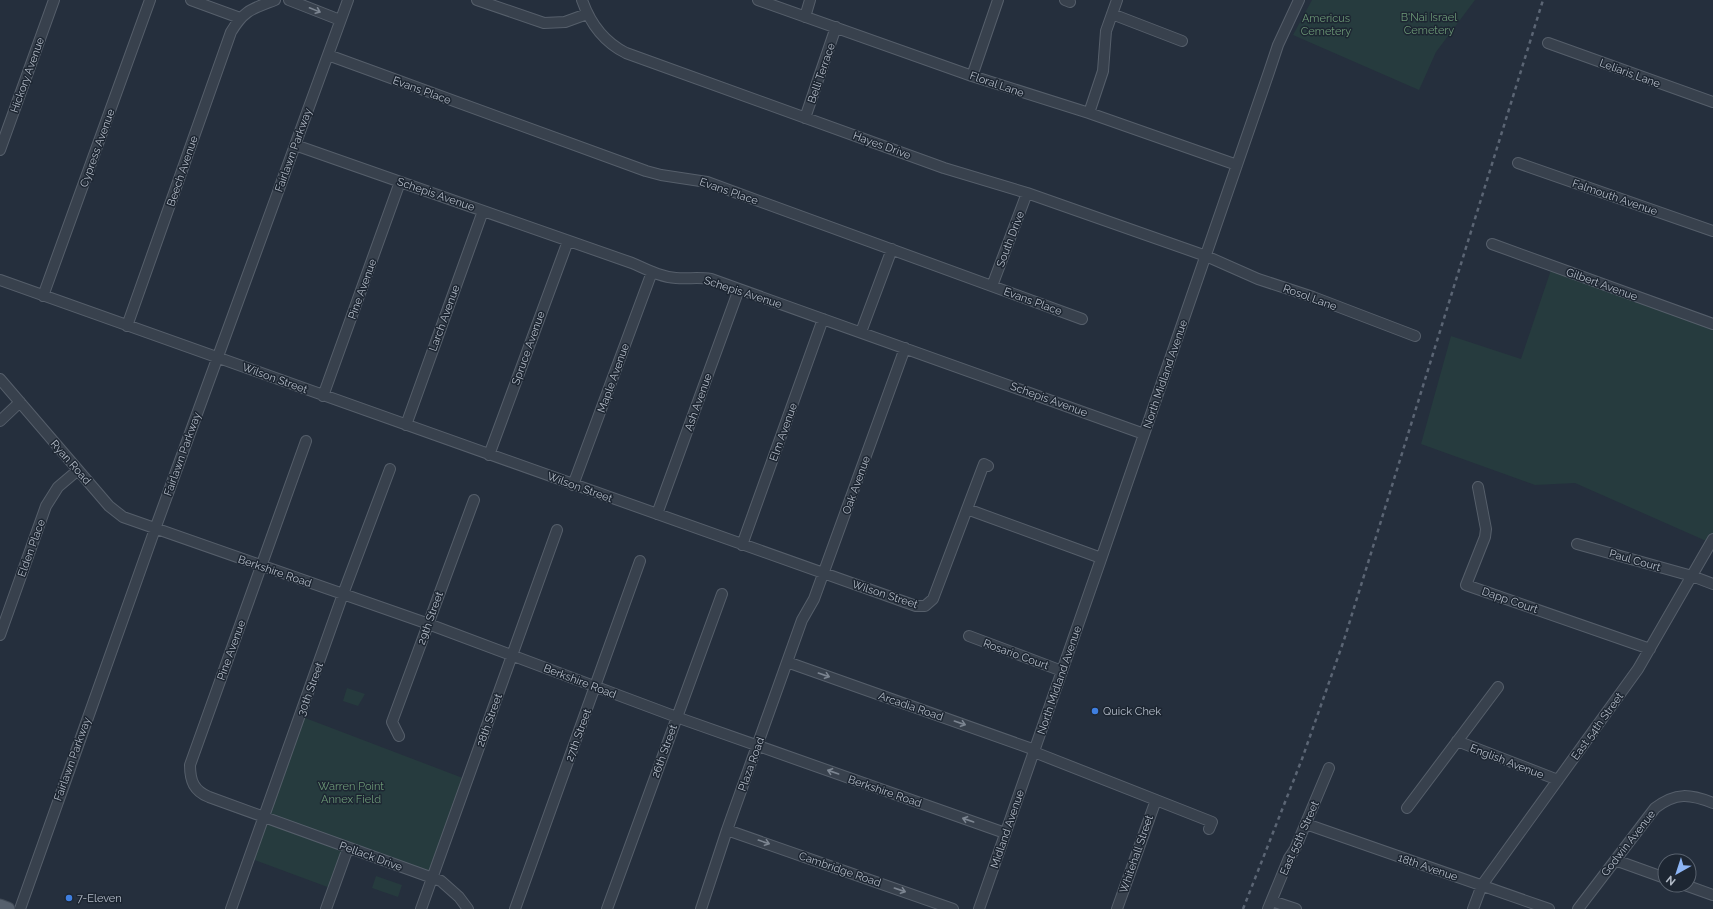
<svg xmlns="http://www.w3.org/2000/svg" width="1713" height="909" viewBox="0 0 1713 909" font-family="Raleway,sans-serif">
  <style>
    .green { fill: #263b3e }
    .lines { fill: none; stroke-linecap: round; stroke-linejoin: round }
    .minor-casing { stroke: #565f6b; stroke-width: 12 }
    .major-casing { stroke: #414a56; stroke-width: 15 }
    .minor { stroke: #38414d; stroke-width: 10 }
    .major { stroke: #56606d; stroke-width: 13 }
    .rail { stroke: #5b6574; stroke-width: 2.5; stroke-dasharray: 4 4; stroke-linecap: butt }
    .oneway { stroke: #7c8591 }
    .shop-dot { fill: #3f7fe0; stroke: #1d2632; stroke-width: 1.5 }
    .labels { text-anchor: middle; stroke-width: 3; stroke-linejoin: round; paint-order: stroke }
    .park-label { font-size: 11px; fill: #6c9876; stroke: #1d2632 }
    .street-label { font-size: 11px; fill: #b4bcc8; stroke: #1d2632 }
    .poi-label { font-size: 11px; fill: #b4bcc8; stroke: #1d2632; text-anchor: start }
  </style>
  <rect width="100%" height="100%" fill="#252f3d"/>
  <path class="green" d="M1312 0H1475L1436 52 1419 90 1293 35Z
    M1552 267 1713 327V544L1575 483 1535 485 1421 444 1451 336 1521 359Z
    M347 688 365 694 358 706 343 701Z
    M300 716 468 780 433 878 348 848 333 889 249 858Z
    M376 876 402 885 398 897 372 888Z"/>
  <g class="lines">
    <defs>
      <path id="minor" d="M191 0 240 18
        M289 0 340 20
        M477 0 544 23 565 22 587 14
        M582 0C590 23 604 42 626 53L944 168 1027 193 1206 256 1258 279 1313 297 1415 336
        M758 0 972 76 1089 113 1237 165
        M1065 0 1070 2
        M1112 14 1182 41
        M805 17 810 0
        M1548 43 1713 102
        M328 55 646 171 661 175 707 182 1082 319
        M972 76 998 0
        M1089 113 1103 71 1106 31 1117 0
        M805 118 836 27
        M295 145 632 263C646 269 660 277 676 278 688 279 699 277 711 279L1144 434
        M0 150 54 0
        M1518 163 1713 231
        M1492 244 1713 324
        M0 280 916 606H925L933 599 984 464 988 466
        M992 286 1027 193
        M43 296 150 0
        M127 326 231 32C244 10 252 9 275 0
        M861 332 892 249
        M0 379 109 506 123 517 423 622 682 719 1005 833
        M323 396 400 182
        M0 421 20 402
        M406 425 483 211
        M306 441 190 765C190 781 194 791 209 797L441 881 459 897 468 909
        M489 455 568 241
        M573 485 652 272
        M1478 487 1486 529 1485 537 1466 585 1650 649
        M967 509 1101 558
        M657 514 739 289
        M1577 544 1692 576 1713 584
        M742 545 823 319
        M0 635 46 506 58 487 78 470
        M969 636 1062 671
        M787 662 1035 750
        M399 736 392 722 474 500
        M1457 741 1558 780
        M1034 752 1212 822 1209 829
        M1407 808 1498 687
        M1306 824 1549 909
        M727 830 953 909
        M1615 860 1665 878
        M1685 885 1713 895
        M1272 901 1296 909
        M20 909 155 529 348 0
        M231 909 343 594 390 469
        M326 909 348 848
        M421 909 557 530
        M515 909 640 561
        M607 909 722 594
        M701 909 727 830 802 620 814 599 905 348
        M979 909 1100 562 1269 72 1278 45 1299 0
        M1117 909 1156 800
        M1268 909 1289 858 1295 849 1329 768
        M1473 909 1482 885 1638 669 1713 539
        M1578 909 1655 808C1676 792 1690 794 1713 803"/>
      <path id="major" d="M0 906 8 909"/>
    </defs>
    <use href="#minor" class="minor-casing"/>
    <use href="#major" class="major-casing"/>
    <use href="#minor" class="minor"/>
    <use href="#major" class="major"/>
    <path class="rail" d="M1243 909 1302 759 1344 640 1543 0"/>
  </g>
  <defs><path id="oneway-shaft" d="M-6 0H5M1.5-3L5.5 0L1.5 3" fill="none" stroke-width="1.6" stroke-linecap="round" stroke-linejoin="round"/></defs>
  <g class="oneway">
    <use href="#oneway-shaft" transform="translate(315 10) rotate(22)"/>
    <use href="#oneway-shaft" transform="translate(824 675) rotate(19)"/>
    <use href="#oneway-shaft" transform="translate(960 723) rotate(19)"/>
    <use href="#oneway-shaft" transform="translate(833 772) rotate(-161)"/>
    <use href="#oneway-shaft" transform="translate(968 820) rotate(-161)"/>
    <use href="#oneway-shaft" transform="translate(764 842) rotate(19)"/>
    <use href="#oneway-shaft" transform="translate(900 890) rotate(19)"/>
  </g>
  <g class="shop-dot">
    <circle cx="1095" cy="711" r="4"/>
    <circle cx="69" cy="898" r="4"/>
  </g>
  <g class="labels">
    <g class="park-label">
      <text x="1429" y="21">B'Nai Israel<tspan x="1429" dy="13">Cemetery</tspan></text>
      <text x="1326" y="22">Americus<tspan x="1326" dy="13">Cemetery</tspan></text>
      <text x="351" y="790">Warren Point<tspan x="351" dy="13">Annex Field</tspan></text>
    </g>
    <g class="street-label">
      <text transform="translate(821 73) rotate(-71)" y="4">Belli Terrace</text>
      <text transform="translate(1630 73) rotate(20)" y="4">Leliaris Lane</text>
      <text transform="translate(27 75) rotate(-70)" y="4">Hickory Avenue</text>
      <text transform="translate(997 84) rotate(19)" y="4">Floral Lane</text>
      <text transform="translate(422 90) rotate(20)" y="4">Evans Place</text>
      <text transform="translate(882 145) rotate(20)" y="4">Hayes Drive</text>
      <text transform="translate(97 148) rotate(-70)" y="4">Cypress Avenue</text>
      <text transform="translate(293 150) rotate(-70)" y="4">Fairlawn Parkway</text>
      <text transform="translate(182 171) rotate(-71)" y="4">Beech Avenue</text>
      <text transform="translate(729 191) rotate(19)" y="4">Evans Place</text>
      <text transform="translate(436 194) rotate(19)" y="4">Schepis Avenue</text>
      <text transform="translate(1615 197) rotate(19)" y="4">Falmouth Avenue</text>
      <text transform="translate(1010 239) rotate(-69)" y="4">South Drive</text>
      <text transform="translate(1602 284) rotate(20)" y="4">Gilbert Avenue</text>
      <text transform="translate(362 289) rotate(-70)" y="4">Pine Avenue</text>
      <text transform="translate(743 292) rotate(18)" y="4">Schepis Avenue</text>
      <text transform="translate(1310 297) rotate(20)" y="4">Rosol Lane</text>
      <text transform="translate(1033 301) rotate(20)" y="4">Evans Place</text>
      <text transform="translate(444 318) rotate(-70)" y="4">Larch Avenue</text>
      <text transform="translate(528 348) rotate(-70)" y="4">Spruce Avenue</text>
      <text transform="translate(1165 374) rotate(-71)" y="4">North Midland Avenue</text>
      <text transform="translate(275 378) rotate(20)" y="4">Wilson Street</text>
      <text transform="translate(613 378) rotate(-70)" y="4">Maple Avenue</text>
      <text transform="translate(1049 399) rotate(20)" y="4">Schepis Avenue</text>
      <text transform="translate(698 402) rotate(-70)" y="4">Ash Avenue</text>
      <text transform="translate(783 432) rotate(-70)" y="4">Elm Avenue</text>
      <text transform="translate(182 454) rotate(-70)" y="4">Fairlawn Parkway</text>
      <text transform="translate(71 462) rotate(49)" y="4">Ryan Road</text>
      <text transform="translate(856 485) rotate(-70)" y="4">Oak Avenue</text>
      <text transform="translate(580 487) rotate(20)" y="4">Wilson Street</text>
      <text transform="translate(31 548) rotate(-70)" y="4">Elden Place</text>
      <text transform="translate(1635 560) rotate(16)" y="4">Paul Court</text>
      <text transform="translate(275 571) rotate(19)" y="4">Berkshire Road</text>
      <text transform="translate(885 594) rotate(18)" y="4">Wilson Street</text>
      <text transform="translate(1510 600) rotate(19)" y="4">Dapp Court</text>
      <text transform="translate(430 618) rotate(-70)" y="4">29th Street</text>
      <text transform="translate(231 650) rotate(-70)" y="4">Pine Avenue</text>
      <text transform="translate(1016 654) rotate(20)" y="4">Rosario Court</text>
      <text transform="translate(1059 680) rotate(-71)" y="4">North Midland Avenue</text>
      <text transform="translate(580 681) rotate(21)" y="4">Berkshire Road</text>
      <text transform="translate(310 689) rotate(-70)" y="4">30th Street</text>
      <text transform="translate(911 706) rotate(19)" y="4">Arcadia Road</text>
      <text transform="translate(489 720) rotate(-70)" y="4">28th Street</text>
      <text transform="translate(1597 726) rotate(-54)" y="4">East 54th Street</text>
      <text transform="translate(578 735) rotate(-70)" y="4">27th Street</text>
      <text transform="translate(664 751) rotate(-70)" y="4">26th Street</text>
      <text transform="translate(72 759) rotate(-70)" y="4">Fairlawn Parkway</text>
      <text transform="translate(1507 761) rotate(21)" y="4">English Avenue</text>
      <text transform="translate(751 764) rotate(-70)" y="4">Plaza Road</text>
      <text transform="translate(885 791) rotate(19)" y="4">Berkshire Road</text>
      <text transform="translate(1007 829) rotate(-71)" y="4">Midland Avenue</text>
      <text transform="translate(1299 838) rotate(-66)" y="4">East 55th Street</text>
      <text transform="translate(1628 843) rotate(-52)" y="4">Godwin Avenue</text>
      <text transform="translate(1136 854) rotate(-71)" y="4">Whitehall Street</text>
      <text transform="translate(371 856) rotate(20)" y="4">Pellack Drive</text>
      <text transform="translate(1428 867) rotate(19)" y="4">18th Avenue</text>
      <text transform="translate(840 869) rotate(19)" y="4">Cambridge Road</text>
    </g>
    <g class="poi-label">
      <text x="1103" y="715">Quick Chek</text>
      <text x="77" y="902">7-Eleven</text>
    </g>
  </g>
  <g transform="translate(1677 873) rotate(219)"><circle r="19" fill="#1d2632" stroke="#59626e"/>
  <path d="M0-3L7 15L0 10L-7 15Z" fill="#8db5f5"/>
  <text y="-6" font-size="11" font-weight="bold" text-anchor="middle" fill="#b4bcc8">N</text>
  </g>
</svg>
